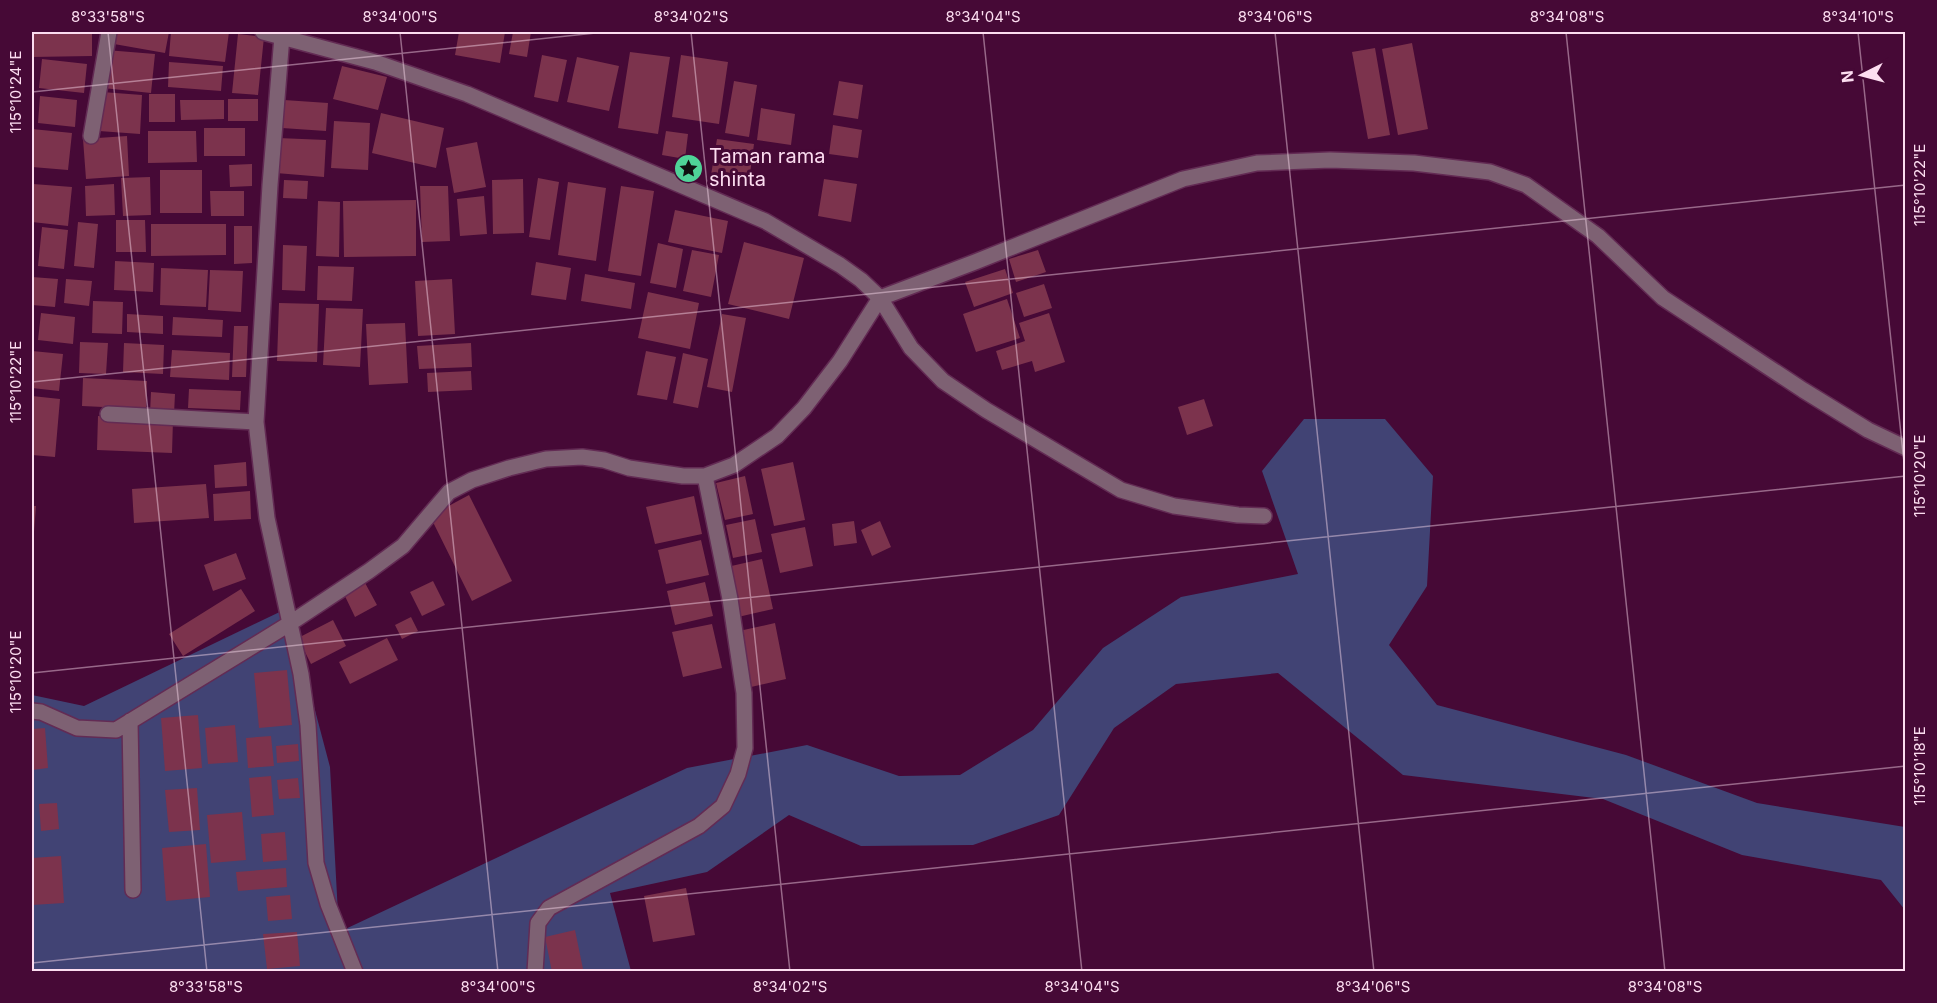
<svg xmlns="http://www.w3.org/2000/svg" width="1937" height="1003" viewBox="0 0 1937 1003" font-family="Inter,sans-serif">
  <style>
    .green { fill: #414374 }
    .building { fill: #7c334d }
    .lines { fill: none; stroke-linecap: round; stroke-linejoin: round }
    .minor-casing { stroke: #632b54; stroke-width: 18 }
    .minor { stroke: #7e6173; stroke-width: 15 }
    .ticks { fill: none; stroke: #fcddf0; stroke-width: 1.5; stroke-opacity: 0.45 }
    .labels { text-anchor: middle; stroke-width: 6; stroke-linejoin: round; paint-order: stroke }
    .poi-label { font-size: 20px; fill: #fcddf0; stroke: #460936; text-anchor: start }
    .neatline { fill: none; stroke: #fcddf0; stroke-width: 2 }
    .ticks-label { font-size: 15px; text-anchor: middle; fill: #fcddf0 }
  </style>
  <rect width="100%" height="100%" fill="#460936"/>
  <path class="green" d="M1304 419H1385L1433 476 1427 586 1389 645 1437 705 1626 755 1757 803 1905 827V910L1881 880 1742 855 1603 799 1403 775 1278 673 1176 684 1114 728 1059 815 973 845 861 846 789 815 707 872 610 893 631 971H32V695L84 706 288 608 330 767 339 932 687 768 807 745 899 776 960 775 1033 730 1103 648 1181 597 1298 574 1262 471Z"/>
  <path class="building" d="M32 32H92V56L32 57Z
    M116 32H169L165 53 114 44Z
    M171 32H229L225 62 169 56Z
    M459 32H505L500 63 455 55Z
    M513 32H531L527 57 509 54Z
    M238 34 264 37 258 95 232 93Z
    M1412 43 1428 129 1398 135 1382 49Z
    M1375 48 1390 135 1368 139 1352 52Z
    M106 50 155 54 151 93 103 88Z
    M630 52 670 57 658 134 618 128Z
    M542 55 567 60 558 102 534 97Z
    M681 55 728 62 719 124 672 117Z
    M577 57 619 66 609 111 567 102Z
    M42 59 87 64 84 93 39 88Z
    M169 62 223 66 221 91 168 87Z
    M342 66 387 77 378 110 333 99Z
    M734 81 757 85 749 137 725 133Z
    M839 81 863 85 858 119 833 115Z
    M102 92 142 95 140 134 99 131Z
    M149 94H175V122H149Z
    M40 96 77 100 75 127 38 123Z
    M228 99H258V121H228Z
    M180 100H224V119L181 120Z
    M284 100 328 103 326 131 282 128Z
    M761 108 795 114 791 145 757 140Z
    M381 113 444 128 436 168 372 153Z
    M334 121 370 123 368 170 331 168Z
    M833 125 862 130 858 158 829 154Z
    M204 128H245V156H204Z
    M32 129 72 133 68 170 32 167Z
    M148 131H196L197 162 148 163Z
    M666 131 688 134 685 159 662 155Z
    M127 136 129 176 86 179 83 139Z
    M278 138 326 140 324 177 276 173Z
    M717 139 754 144 749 181 711 175Z
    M477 142 486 187 454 193 446 148Z
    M252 164V186L230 187 229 165Z
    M160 170H202V213H160Z
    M150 177 151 215 123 216 121 178Z
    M538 178 559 182 550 240 529 237Z
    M523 179 524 233 493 234 492 180Z
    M824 179 857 184 851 222 818 216Z
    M284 180 308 181 307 199 283 198Z
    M568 182 606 188 596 261 558 255Z
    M33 184 72 187 68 226 32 222Z
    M114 184 115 215 86 216 85 186Z
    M420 186H448L450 241 422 242Z
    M621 186 654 191 641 276 608 271Z
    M210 191H244V216H211Z
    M484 196 487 234 460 236 457 199Z
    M416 200V256L344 257 343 201Z
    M318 201 340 202 339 257 316 256Z
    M675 210 728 221 722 253 668 242Z
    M116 220H145L146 252H116Z
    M78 222 98 224 94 268 74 266Z
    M151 224H226V255L151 256Z
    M234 226H252V263L234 264Z
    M42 227 68 230 64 269 38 266Z
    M744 242 804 258 789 319 728 304Z
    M658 243 683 249 676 288 650 283Z
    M283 245 307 246 305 291 282 290Z
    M692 250 719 255 711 297 683 291Z
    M1038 250 1046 272 1016 282 1009 259Z
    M115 261 154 263 153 292 114 290Z
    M536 262 571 268 566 300 531 295Z
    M318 266 354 267 352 301 317 300Z
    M161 268 208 270 206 307 160 305Z
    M1005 269 1013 293 974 307 965 282Z
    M210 270 243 271 241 312 208 310Z
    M585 274 635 283 631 309 581 301Z
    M32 277 58 279 55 307 32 305Z
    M66 279 92 281 89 306 64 303Z
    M452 279 455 334 418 336 415 281Z
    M1044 284 1052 308 1024 317 1016 293Z
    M648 292 699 303 690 349 638 338Z
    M1007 299 1020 338 976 352 963 314Z
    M93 301 123 302 122 334 92 333Z
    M279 303 319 304 317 362 277 361Z
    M326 308 363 309 360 367 323 365Z
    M41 313 75 317 73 344 38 340Z
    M1049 313 1065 362 1035 372 1032 361 1002 370 996 351 1025 341 1019 323Z
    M127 314 163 316V334L127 332Z
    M722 314 746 318 732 392 707 387Z
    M173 317 223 320 222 337 172 335Z
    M405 323 408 383 369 385 366 324Z
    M234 326H248L246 377H232Z
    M80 342 108 343 106 374 79 373Z
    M124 343 164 345 163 374 123 372Z
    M471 343 472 367 419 369 417 346Z
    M172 350 230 353 229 380 170 377Z
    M32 351 63 354 59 391 32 388Z
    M646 351 676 357 667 400 637 395Z
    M683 353 708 359 698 408 673 403Z
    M471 371 472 390 428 392 427 373Z
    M83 378 147 381 146 409 82 406Z
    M189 389 241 391 240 410 188 408Z
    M151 392 175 394 174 414 150 413Z
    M32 396 60 399 55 457 32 455Z
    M1204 399 1213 426 1187 435 1178 407Z
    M98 416 173 420 172 453 97 450Z
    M246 462 247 486 215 488 214 465Z
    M793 462 805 520 774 526 761 469Z
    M745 476 753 514 725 520 716 483Z
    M206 484 209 518 134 523 132 489Z
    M250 491 251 519 214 521 213 494Z
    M469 495 512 581 472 601 430 516Z
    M694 496 702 534 655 544 646 507Z
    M32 506H36L33 545H32Z
    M755 519 762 552 733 558 726 525Z
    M854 521 857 543 834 546 832 524Z
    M880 521 891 547 872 556 861 530Z
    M805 527 813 566 780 573 771 534Z
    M701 540 709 575 666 584 658 550Z
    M236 553 246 579 213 591 204 565Z
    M762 559 773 609 738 617 727 567Z
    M364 581 377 605 355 617 343 592Z
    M433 581 445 605 422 616 410 592Z
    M705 582 713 616 675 625 667 591Z
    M241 589 255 611 183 656 169 634Z
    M411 617 418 631 402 639 395 625Z
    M333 620 346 646 311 664 298 638Z
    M775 623 786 679 751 687 739 631Z
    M712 624 722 668 683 677 672 632Z
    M387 638 398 660 350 684 339 662Z
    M287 670 292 725 259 728 254 673Z
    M198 715 202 768 165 771 161 718Z
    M235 725 238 762 208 764 205 728Z
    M45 728 48 768 32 770V729Z
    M271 736 274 766 248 768 246 738Z
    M298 744 299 761 277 763 276 746Z
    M271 776 274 815 252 817 249 778Z
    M298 778 300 798 279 799 277 780Z
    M197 788 200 830 169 832 165 790Z
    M57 803 59 829 41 831 39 804Z
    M242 812 246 860 211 863 207 815Z
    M285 832 287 860 263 862 261 834Z
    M206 844 210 897 166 901 162 848Z
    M61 856 64 903 32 905V858Z
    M286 868 287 887 238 891 236 872Z
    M686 888 695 935 653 942 644 896Z
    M290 895 292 919 268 921 266 897Z
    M575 930 583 969 570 972H552L545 937Z
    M297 932 300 966 267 969 263 934Z"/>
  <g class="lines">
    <defs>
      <path id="minor" d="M263 32 375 62 467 94 765 221 840 265 861 280 880 298 911 348 943 381 986 410 1121 490 1174 506 1238 515 1264 516
        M282 36 270 185 256 422 267 518 301 674 308 725 316 863 328 904 355 972
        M91 136 109 32
        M108 414 256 422
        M32 711 41 712 77 728 116 730 289 624 369 571 403 546 449 492 472 480 509 468 546 459 582 457 604 460 629 468 683 476H705L734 465 777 436 804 408 840 361 880 298 975 262 1183 179 1257 163 1330 160 1414 163 1490 172 1526 185 1598 236 1663 298 1803 390 1868 430 1906 448
        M130 721 133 890
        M535 972 538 923 549 908 699 826 723 806 738 774 745 748 744 693 730 599 705 476"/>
    </defs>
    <use href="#minor" class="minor-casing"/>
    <use href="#minor" class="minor"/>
  </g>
  <path class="ticks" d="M108 32 207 972M400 32 498 972M691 32 790 972M983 32 1082 972M1275 32 1374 972M1566 32 1665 972M1858 32 1906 481M32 92 605 32M32 382 1906 185M32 673 1906 476M32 963 1906 766"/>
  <defs>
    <symbol id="sight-disc" viewBox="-11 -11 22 22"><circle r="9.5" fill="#4fd398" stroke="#460936"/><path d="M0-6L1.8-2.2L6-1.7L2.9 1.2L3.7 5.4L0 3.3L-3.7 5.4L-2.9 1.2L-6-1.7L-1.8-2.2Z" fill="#111"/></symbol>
  </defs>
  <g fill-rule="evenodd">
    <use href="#sight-disc" x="672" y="152" width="33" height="33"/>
  </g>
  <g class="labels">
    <g class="poi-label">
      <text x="709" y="163">Taman rama<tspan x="709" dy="23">shinta</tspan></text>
    </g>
  </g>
  <rect width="1937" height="1003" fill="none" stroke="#460936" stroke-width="66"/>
  <g transform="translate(1862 75) rotate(264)" stroke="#460936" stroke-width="4.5" paint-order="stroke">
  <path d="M0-4.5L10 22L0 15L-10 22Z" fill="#fcddf0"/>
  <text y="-9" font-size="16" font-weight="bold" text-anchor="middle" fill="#fcddf0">N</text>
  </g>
  <rect x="33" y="33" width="1871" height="937" class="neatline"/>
  <g class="ticks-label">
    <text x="108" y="22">8°33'58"S</text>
    <text x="400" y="22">8°34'00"S</text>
    <text x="691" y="22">8°34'02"S</text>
    <text x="983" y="22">8°34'04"S</text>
    <text x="1275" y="22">8°34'06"S</text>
    <text x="1567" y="22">8°34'08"S</text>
    <text x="1858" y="22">8°34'10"S</text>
    <text transform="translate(16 92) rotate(-90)" y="5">115°10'24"E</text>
    <text transform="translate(1920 185) rotate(-90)" y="5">115°10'22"E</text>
    <text transform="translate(16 382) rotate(-90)" y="5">115°10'22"E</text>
    <text transform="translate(1920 476) rotate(-90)" y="5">115°10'20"E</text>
    <text transform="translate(16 672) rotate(-90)" y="5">115°10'20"E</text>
    <text transform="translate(1920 766) rotate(-90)" y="5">115°10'18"E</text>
    <text x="206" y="992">8°33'58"S</text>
    <text x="498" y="992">8°34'00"S</text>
    <text x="790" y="992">8°34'02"S</text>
    <text x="1082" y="992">8°34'04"S</text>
    <text x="1373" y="992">8°34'06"S</text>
    <text x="1665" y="992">8°34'08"S</text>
  </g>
</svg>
